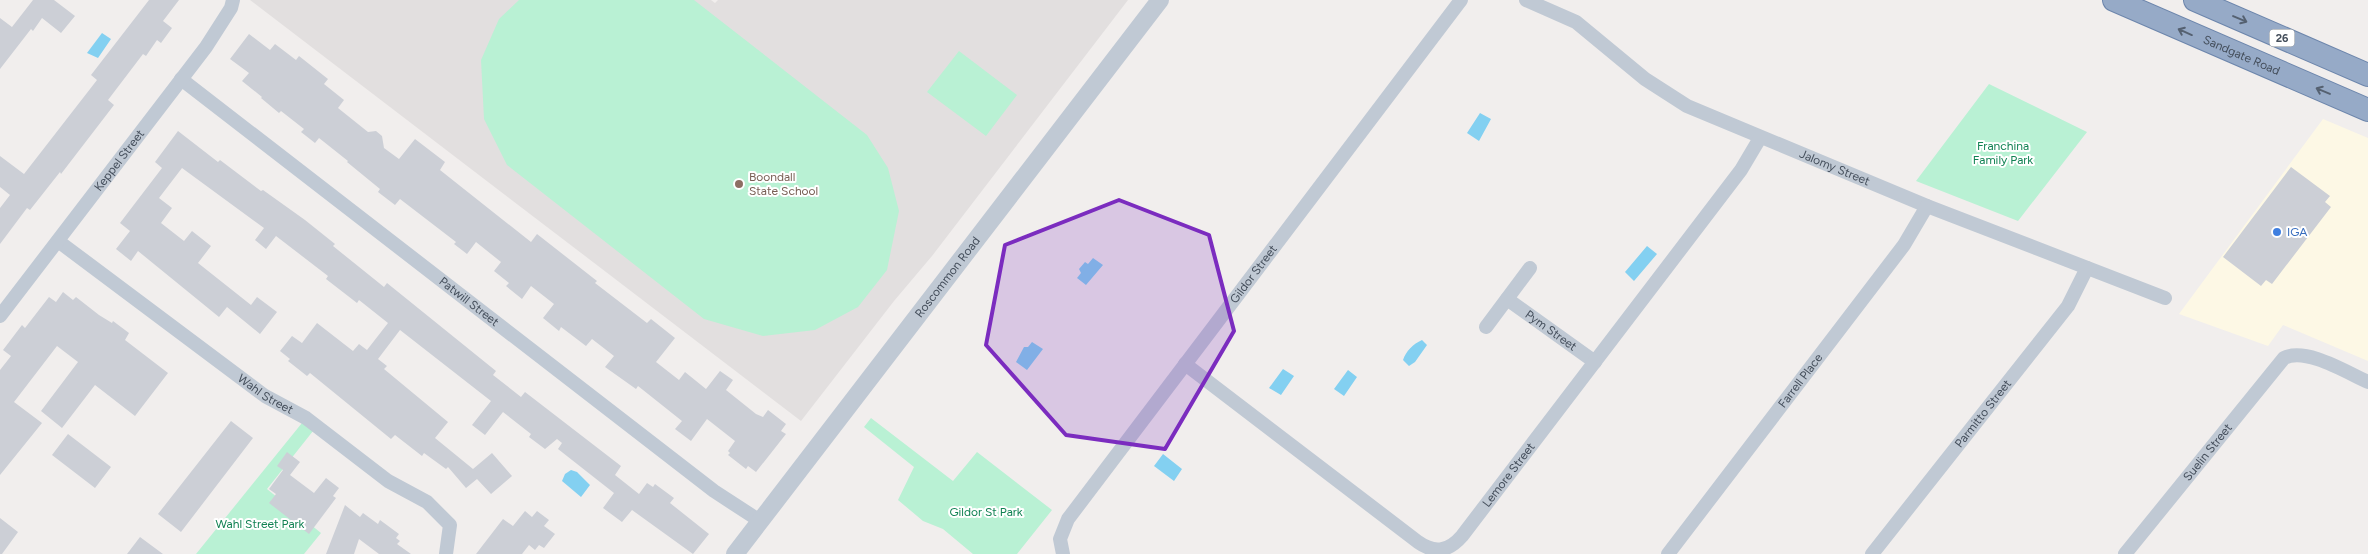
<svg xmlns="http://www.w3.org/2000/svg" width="2368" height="554" viewBox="0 0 2368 554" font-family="Figtree,sans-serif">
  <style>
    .commercial { fill: #fdf8e5 }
    .education { fill: #e2dfdf }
    .green { fill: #b9f1d4 }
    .water { fill: #83d0f1 }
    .building { fill: #cccfd6 }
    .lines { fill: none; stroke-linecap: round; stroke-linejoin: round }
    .trunk-casing { stroke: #6d86ac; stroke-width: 24 }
    .minor { stroke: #c0c9d4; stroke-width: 14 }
    .tertiary { stroke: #c0c9d4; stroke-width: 18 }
    .trunk { stroke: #96aac7; stroke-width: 22 }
    .oneway { stroke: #556171 }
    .marked { fill: #7b2cbf; fill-opacity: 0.2; stroke: #7b2cbf; stroke-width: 4; stroke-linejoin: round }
    .education-dot { fill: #8d6e63; stroke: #fff; stroke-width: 2 }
    .shop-dot { fill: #3f7fe0; stroke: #fff; stroke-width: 2 }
    .labels { text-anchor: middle; stroke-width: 4; stroke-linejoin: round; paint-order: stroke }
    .shield { fill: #fff; stroke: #7d848d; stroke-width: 1 }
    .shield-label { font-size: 11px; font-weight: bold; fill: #454f5c }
    .street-label { font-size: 12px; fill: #454f5c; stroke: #fff }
    .park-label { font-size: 12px; fill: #118253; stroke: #fff }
    .education-label { font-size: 12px; fill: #785e54; stroke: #fff; text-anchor: start }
    .shop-label { font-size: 12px; fill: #366cbe; stroke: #fff; text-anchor: start }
  </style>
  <rect width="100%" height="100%" fill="#f1eeed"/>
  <path class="commercial" d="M2323 119 2368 138V361L2283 325 2268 346 2179 314Z"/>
  <path class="education" d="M250 0H711L715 3 718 0H1128L932 256 894 301 801 421Z"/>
  <path class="green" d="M519 0H694L867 135 888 168 899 211 887 270 858 307 815 330 763 336 704 319 507 165 484 119 481 60 499 19Z
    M959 51 1017 95 986 136 927 92Z
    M1989 84 2087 132 2018 221 1916 181Z
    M306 418 317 426 267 489 321 533 304 554H196Z
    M871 418 953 481 977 452 1052 510 1017 554H973L943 529 923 521 898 500 914 467 864 427Z"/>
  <path class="water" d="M102 33 111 39 98 58 87 53Z
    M1480 113 1491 119 1479 141 1467 133Z
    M1647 246 1657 254 1634 281 1625 272Z
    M1093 258 1103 265 1086 285 1077 278 1081 273 1079 269 1085 262 1088 264Z
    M1422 340 1427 345 1415 362 1409 366 1403 360C1406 351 1413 344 1422 340Z
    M1032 342 1043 349 1027 370 1016 362 1024 347H1028Z
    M1283 369 1294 376 1281 395 1269 388Z
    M1348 370 1357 377 1344 396 1334 389Z
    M1163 454 1182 469 1174 481 1154 466Z
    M571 470 577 472 590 485 581 497 562 481 565 474Z"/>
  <path class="building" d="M33 0H54L75 16 61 33 42 18 33 31 31 29 0 69V18L12 27Z
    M149 0H179L163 21 172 28 161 43 157 40 146 56 143 54 108 100 114 105 61 174 60 172 30 210 27 208 0 244V208L10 195 0 187V156L24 174 97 80 91 75Z
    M249 34 270 50 275 44 296 60 299 56 328 79 324 84 344 100 338 108 368 132 376 131 382 136 384 148 399 159 415 139 445 162 440 170 531 242 537 234 597 281 595 283 647 323 651 319 675 338 656 362 679 380 685 372 706 389 720 371 733 380 726 390 756 414 763 417 768 410 786 424 781 431 786 434 756 472 748 466 746 469 728 455 730 453 728 451 735 441 707 419 691 441 675 429 682 421 638 386 636 389 605 367 614 356 592 339 586 346 561 327 559 331 543 318 554 304 531 286 522 299 506 286 509 283 494 271 501 262 476 242 467 254 454 244 456 242 400 199 395 205 378 192 380 189 347 162 348 161 319 138 315 143 301 132 304 129 281 111 279 113 261 98 262 97 242 81 249 73 230 59Z
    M178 131 218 162 220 160 261 191 263 190 305 220 335 244 333 246 384 287 387 283 496 371 493 375 521 397 525 392 621 466 615 475 639 494 647 483 653 487 655 484 674 498 670 503 709 534 693 554 632 510 622 522 603 508 614 493 558 449 562 443 557 439 545 449 529 437 531 434 503 412 485 435 472 425 491 401 400 330 378 359 387 366 384 369 448 422 435 438 473 469 492 453 512 476 491 494 477 479 466 488 448 467 446 469 424 453 422 456 395 435 391 439 310 373 307 376 288 361 290 359 280 351 292 336 302 343 317 323 353 351 359 344 367 350 388 323 359 300 357 303 326 279 328 276 276 236 266 249 255 240 264 228 182 168 159 198 172 208 161 223 184 241 192 231 211 246 198 263 251 305 257 297 277 312 260 334 227 307 219 317 138 251 131 261 116 249 130 231 120 223 162 168 155 162Z
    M2291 167 2330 196 2325 202 2331 207 2272 284 2266 280 2261 286 2223 257Z
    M63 292 73 300 76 297 99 315 112 323 113 321 129 333 125 340 168 373 135 416 95 385 62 428 41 411 78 362 57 346 14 402 42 423 0 475V370L11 356 3 350 22 325 25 328 49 297 56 302Z
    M231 421 253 438 181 532 158 514Z
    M68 434 111 467 95 488 52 455Z
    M287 452 300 462 290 475 314 493 326 478 339 488 333 496 336 498 309 534 269 503 276 494 269 489 283 470 277 466Z
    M345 505 360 517 363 513 378 524 380 520 399 534 396 538 400 541 397 544 411 554H379L359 539 354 554H326Z
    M525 511 532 517 537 511 549 520 544 526 555 534 544 548 539 545 535 550 529 545 522 554H476L503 519 513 526Z
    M0 518 18 532 2 554H0Z
    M140 537 163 554H127Z"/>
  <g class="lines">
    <defs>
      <g id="trunk">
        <path id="s12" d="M2114 0 2368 110"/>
        <path d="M2195 0 2368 75"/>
      </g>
    </defs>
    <use href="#trunk" class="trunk-casing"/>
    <g class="minor">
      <path id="s1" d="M1526 0 1576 22 1645 79 1687 106 1927 206 2165 298"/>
      <path id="s2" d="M181 79 714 491 760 521"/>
      <path id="s3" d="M58 241 265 396 306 418 388 481 427 502 450 525 446 554"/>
      <path id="s4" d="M1507 299 1595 362"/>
      <path id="s5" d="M0 316 206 47 231 8 233 0"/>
      <path d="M1486 327 1530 268"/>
      <path id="s6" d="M1185 364 1418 542C1435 554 1449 551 1462 536L1741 170 1760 138"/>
      <path id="s7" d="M1063 554 1060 539 1068 519 1461 0"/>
      <path id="s8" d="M1668 554 1904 245 1927 206"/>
      <path id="s9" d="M1872 554 2068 306 2087 268"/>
      <path id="s10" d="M2125 554 2284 358C2306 347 2346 372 2368 382"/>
    </g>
    <path class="tertiary" id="s11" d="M735 554 1160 0"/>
    <use href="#trunk" class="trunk"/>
  </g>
  <defs><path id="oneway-shaft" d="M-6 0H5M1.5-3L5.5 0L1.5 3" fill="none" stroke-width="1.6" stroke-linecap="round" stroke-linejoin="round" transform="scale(1.25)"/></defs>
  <g class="oneway">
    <use href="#oneway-shaft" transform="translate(2240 19) rotate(23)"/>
    <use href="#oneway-shaft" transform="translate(2185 32) rotate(-156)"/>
    <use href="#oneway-shaft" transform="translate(2323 91) rotate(-157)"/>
  </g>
  <path class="marked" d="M1119 200 1209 235 1234 331 1165 449 1066 435 986 345 1005 245Z"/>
  <circle class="education-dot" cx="739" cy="184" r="5"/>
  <circle class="shop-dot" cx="2277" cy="232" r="5"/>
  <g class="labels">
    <rect class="shield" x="2269.5" y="29.5" width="25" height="17" rx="4"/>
    <g class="shield-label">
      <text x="2282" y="42">26</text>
    </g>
    <g class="street-label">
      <text dy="4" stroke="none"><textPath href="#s12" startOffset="139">Sandgate Road</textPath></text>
      <text dy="4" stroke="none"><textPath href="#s5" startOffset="196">Keppel Street</textPath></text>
      <text dy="4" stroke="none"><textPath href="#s1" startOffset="354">Jalomy Street</textPath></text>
      <text dy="4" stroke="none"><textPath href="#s7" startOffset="344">Gildor Street</textPath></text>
      <text dy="4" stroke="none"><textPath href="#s11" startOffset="349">Roscommon Road</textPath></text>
      <text dy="4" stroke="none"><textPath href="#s2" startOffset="364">Patwill Street</textPath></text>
      <text dy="4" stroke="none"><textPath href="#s4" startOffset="54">Pym Street</textPath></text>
      <text dy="4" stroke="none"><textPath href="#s8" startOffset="218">Farrell Place</textPath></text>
      <text dy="4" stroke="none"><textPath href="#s3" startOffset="258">Wahl Street</textPath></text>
      <text dy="4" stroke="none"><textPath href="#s9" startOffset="179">Parmitto Street</textPath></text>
      <text dy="4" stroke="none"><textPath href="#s10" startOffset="131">Suelin Street</textPath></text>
      <text dy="4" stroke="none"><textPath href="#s6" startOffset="420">Lemore Street</textPath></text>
    </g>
    <g class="park-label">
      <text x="2003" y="150">Franchina<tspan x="2003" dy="14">Family Park</tspan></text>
      <text x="986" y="516">Gildor St Park</text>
      <text x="260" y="528">Wahl Street Park</text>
    </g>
    <g class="education-label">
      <text x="749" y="181">Boondall<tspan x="749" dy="14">State School</tspan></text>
    </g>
    <g class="shop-label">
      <text x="2287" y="236">IGA</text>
    </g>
  </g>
</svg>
